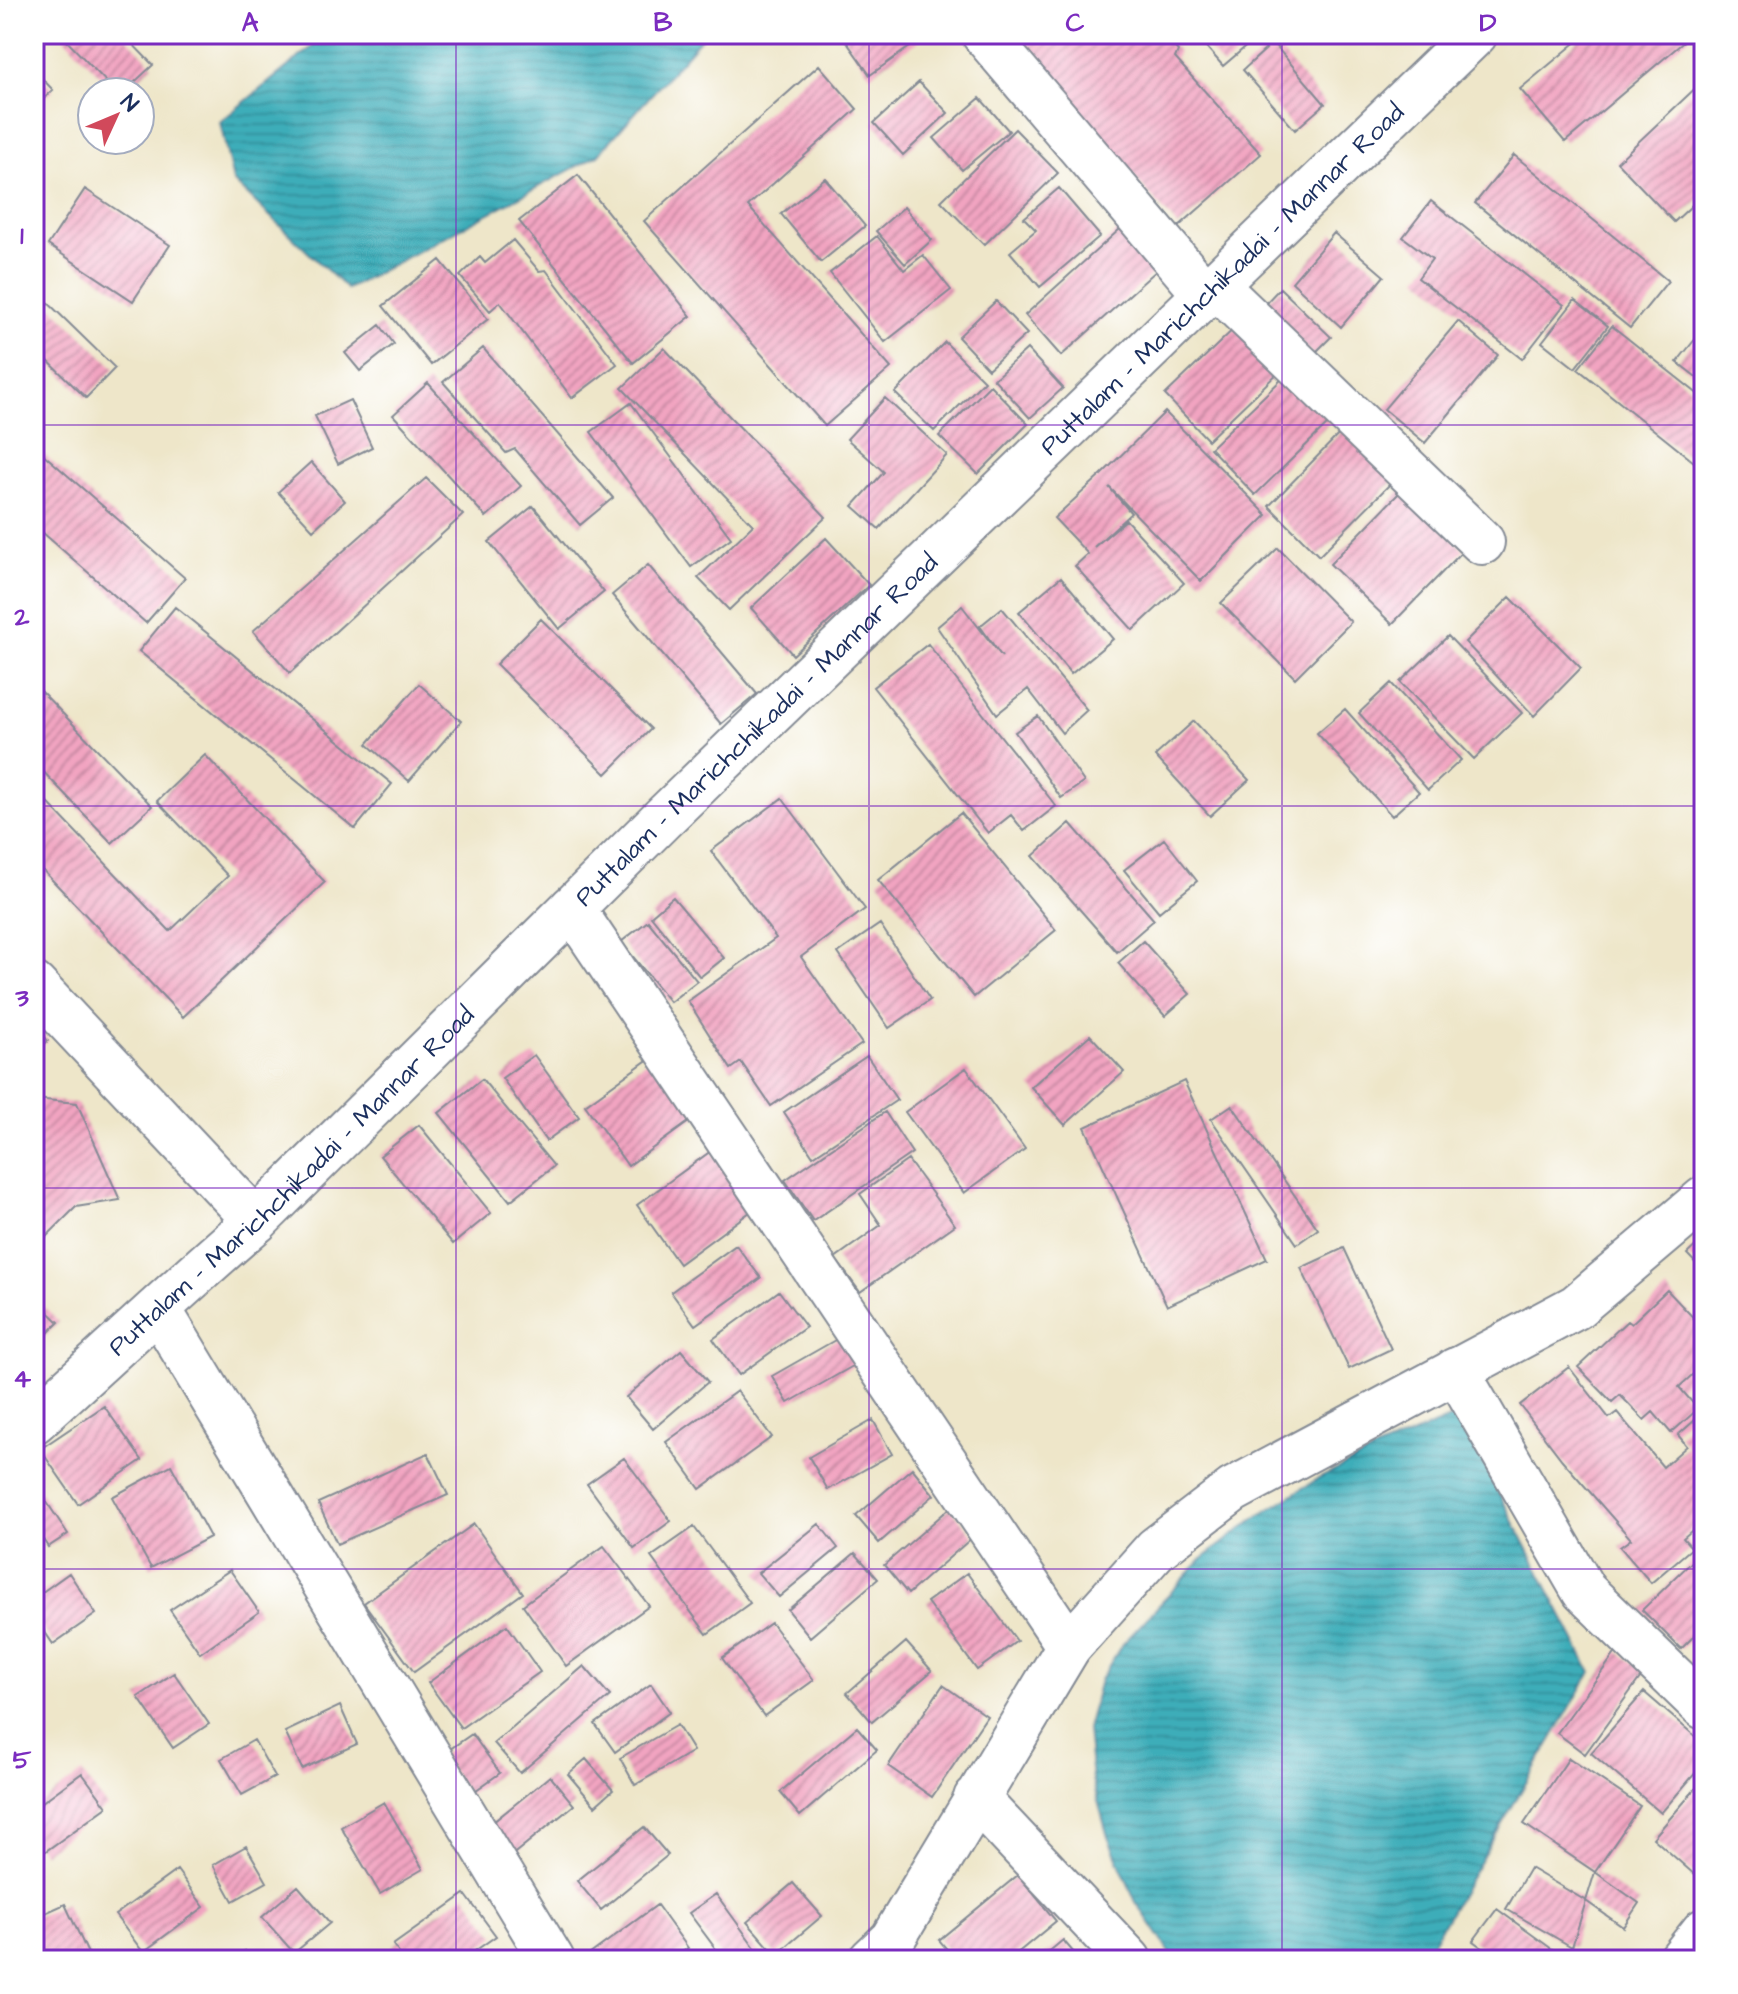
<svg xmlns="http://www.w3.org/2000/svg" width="1738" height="1994" viewBox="0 0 1738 1994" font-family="'Architects Daughter',sans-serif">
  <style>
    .water { fill: url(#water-rules); stroke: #2c6e8c; stroke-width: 2 }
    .building { fill: url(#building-hatch) }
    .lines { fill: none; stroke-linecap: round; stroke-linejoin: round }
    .minor-casing { stroke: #848a94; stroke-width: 48 }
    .tertiary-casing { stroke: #848a94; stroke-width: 48 }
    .primary-casing { stroke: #848a94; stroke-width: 48 }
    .minor { stroke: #fff; stroke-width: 44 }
    .tertiary { stroke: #fff; stroke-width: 44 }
    .primary { stroke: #fff; stroke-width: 44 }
    .grid { fill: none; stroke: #7b2cbf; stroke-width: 2; stroke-opacity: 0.55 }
    .labels { text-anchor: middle; stroke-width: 8; stroke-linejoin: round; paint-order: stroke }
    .street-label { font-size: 26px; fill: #1b2f5e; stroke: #fff }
    .neatline { fill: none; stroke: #7b2cbf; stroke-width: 3 }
    .grid-label { font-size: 26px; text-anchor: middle; font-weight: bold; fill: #7b2cbf }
  </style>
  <defs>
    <pattern id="water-rules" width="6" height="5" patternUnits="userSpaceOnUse" patternTransform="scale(2)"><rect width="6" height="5" fill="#3dadb9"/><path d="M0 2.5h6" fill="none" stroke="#328d9a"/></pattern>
    <pattern id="building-hatch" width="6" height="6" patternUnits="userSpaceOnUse" patternTransform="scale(2)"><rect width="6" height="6" fill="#f2a4c1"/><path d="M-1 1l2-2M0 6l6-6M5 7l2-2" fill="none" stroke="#c386a0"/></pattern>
  </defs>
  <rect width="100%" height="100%" fill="#fff"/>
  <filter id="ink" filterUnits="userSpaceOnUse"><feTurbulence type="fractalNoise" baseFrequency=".0125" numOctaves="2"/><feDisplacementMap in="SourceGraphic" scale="16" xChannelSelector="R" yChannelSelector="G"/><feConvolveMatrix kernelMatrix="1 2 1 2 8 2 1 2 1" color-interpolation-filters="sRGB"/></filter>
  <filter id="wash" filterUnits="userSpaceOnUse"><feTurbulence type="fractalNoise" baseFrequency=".006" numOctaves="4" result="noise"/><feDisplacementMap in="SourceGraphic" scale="32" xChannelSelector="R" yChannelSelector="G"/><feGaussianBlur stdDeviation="1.8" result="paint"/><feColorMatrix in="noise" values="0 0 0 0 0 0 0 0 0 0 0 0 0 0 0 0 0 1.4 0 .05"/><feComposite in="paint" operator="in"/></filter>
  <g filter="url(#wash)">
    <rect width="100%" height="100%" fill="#eee6c9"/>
    <path class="water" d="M328 34H705L598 155 347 289 233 181 220 122Z
      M1459 1415 1591 1672 1422 1960H1175L1136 1902 1108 1837 1092 1779 1087 1729 1100 1680 1121 1646 1201 1560 1257 1517 1314 1481 1378 1449Z"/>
    <g id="blocks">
      <path class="building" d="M68 34H123L153 65 124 92H116L64 38Z
        M841 34H928L870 75Z
        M1011 34H1163L1178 51 1175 58 1261 154 1178 227Z
        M1211 34H1284L1273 43 1325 104 1295 130 1243 70 1266 49 1257 37 1223 66 1202 42Z
        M1586 34H1693L1565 142 1520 89Z
        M819 65 857 109 748 206 891 368 825 426 644 221Z
        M34 70 53 90 34 108Z
        M1704 80V194L1674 222 1617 162Z
        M919 82 948 113 903 155 874 123Z
        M980 98 1009 131 962 170 934 138Z
        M1015 129 1058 173 984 245 941 201Z
        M1514 155 1668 281 1630 328 1475 203Z
        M578 175 691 316 633 363 519 221Z
        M825 178 865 226 821 262 781 214Z
        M1059 188 1100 236 1040 287 1010 252 1036 230 1024 218Z
        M85 189 170 245 133 301 48 245Z
        M1431 201 1564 305 1522 359 1418 278 1432 259 1403 237Z
        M904 207 932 240 905 264 876 231Z
        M1120 229 1157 270 1061 356 1025 315Z
        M1334 233 1384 276 1341 327 1292 282Z
        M877 236 904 270 923 255 951 290 885 342 830 273Z
        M513 240 539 271 546 270 617 364 572 398 500 302 490 311 460 276 480 257 485 263Z
        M440 260 488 319 431 365 383 306Z
        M1280 288 1331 337 1313 355 1263 306Z
        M34 289 115 368 86 398 34 347Z
        M1575 300 1608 326 1575 368 1542 342Z
        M996 301 1027 334 988 369 958 337Z
        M1242 321 1285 366 1208 440 1165 395Z
        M1458 321 1498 355 1425 443 1384 409Z
        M380 325 394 344 360 371 345 353Z
        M1612 326 1704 399V470L1578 369Z
        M1704 328V383L1677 362Z
        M945 342 984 381 934 431 895 393Z
        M483 348 613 498 580 525 515 449 506 453 443 382Z
        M664 348 826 517 729 610 698 578 753 525 622 388Z
        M1027 349 1063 388 1030 418 994 379Z
        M1286 375 1331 421 1255 495 1210 448Z
        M428 383 521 486 486 517 393 415Z
        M990 385 1028 424 978 474 939 436Z
        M885 398 947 455 879 529 853 506 884 472 847 439Z
        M350 400 372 447 338 464 315 416Z
        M631 403 731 538 691 567 591 432Z
        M1165 412 1267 515 1201 581 1109 487 1131 513 1094 547 1126 520 1184 583 1133 630 1075 566 1088 554 1054 518 1099 477Z
        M1345 428 1396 478 1319 556 1269 506Z
        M34 446 185 578 146 623 34 525Z
        M311 462 345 501 313 530 278 492Z
        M426 478 463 515 290 673 253 631Z
        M1402 490 1464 550 1392 624 1330 564Z
        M533 506 604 592 559 629 489 542Z
        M826 538 869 585 793 655 751 608Z
        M1278 548 1351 622 1295 678 1221 603Z
        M648 565 757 694 721 724 612 595Z
        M1061 577 1113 639 1071 674 1019 612Z
        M1510 597 1581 668 1534 716 1465 642Z
        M962 606 1002 657 980 626 1002 608 1087 710 1062 733 1028 689 997 714 937 627Z
        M175 607 392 784 355 829 139 651Z
        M541 619 651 729 606 774 496 664Z
        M1448 636 1522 713 1474 759 1400 682Z
        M928 644 1056 806 1024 831 1011 815 988 833 873 687Z
        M1391 683 1461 760 1428 790 1359 713Z
        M419 684 461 721 409 781 367 744Z
        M40 690 152 806 112 843 34 762V696Z
        M1345 709 1419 792 1392 816 1317 733Z
        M1038 716 1084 782 1061 798 1015 732Z
        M1194 721 1249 780 1210 816 1155 756Z
        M205 755 325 882 183 1017 34 861V788L170 931 228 876 157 801Z
        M782 798 865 909 801 957 862 1044 771 1106 741 1062 731 1069 688 1001 776 938 711 851Z
        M961 813 1056 930 974 997 878 880Z
        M1070 823 1154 920 1117 952 1033 856Z
        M1164 839 1197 881 1159 912 1124 870Z
        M673 897 724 958 700 977 651 916Z
        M648 921 697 981 670 1002 621 942Z
        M880 924 930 1000 889 1028 838 953Z
        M1143 941 1190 994 1165 1016 1118 963Z
        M34 1024 48 1041 34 1053Z
        M1090 1035 1124 1072 1065 1125 1031 1087Z
        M534 1055 579 1117 546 1141 502 1078Z
        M653 1056 697 1116 628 1166 585 1105Z
        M867 1056 897 1100 813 1156 784 1112Z
        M966 1068 1025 1149 964 1193 905 1112Z
        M482 1079 554 1166 510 1201 439 1113Z
        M1184 1081 1267 1259 1167 1306 1085 1127Z
        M34 1099 77 1103 120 1200 76 1207 46 1237 34 1236Z
        M1232 1105 1318 1229 1297 1244 1211 1119Z
        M885 1112 912 1153 813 1221 785 1180Z
        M419 1125 491 1213 453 1244 380 1156Z
        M711 1151 754 1209 679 1264 637 1205Z
        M908 1160 955 1225 860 1292 835 1258 881 1225 860 1194Z
        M1704 1238V1272L1687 1254Z
        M736 1245 761 1278 695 1325 671 1292Z
        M1344 1248 1391 1349 1349 1369 1301 1268Z
        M1667 1290 1704 1329V1364L1679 1387 1698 1409 1671 1433 1653 1412 1644 1420 1620 1395 1612 1402 1578 1367 1627 1321 1631 1324Z
        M779 1291 806 1327 739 1375 713 1339Z
        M34 1298 59 1322 34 1347Z
        M844 1335 860 1362 788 1403 772 1376Z
        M681 1350 708 1382 653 1429 626 1397Z
        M1569 1367 1609 1418 1617 1412 1663 1467 1687 1446 1678 1435 1704 1412V1454L1698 1459 1704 1465V1520L1683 1538 1692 1548 1651 1583 1620 1547 1631 1539 1562 1460 1520 1405Z
        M737 1391 772 1437 700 1489 666 1442Z
        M104 1406 142 1460 78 1504 40 1449Z
        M873 1420 892 1454 828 1490 809 1457Z
        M428 1453 448 1495 337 1544 318 1503Z
        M624 1458 671 1521 634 1548 587 1484Z
        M171 1465 210 1537 151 1568 112 1497Z
        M912 1468 934 1495 879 1543 856 1516Z
        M34 1483 68 1534 48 1547 34 1526Z
        M950 1508 974 1536 908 1594 884 1565Z
        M474 1524 523 1593 414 1672 364 1603Z
        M819 1524 838 1548 779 1597 758 1573Z
        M694 1527 750 1603 707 1634 651 1557Z
        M604 1546 649 1606 566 1666 523 1605Z
        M1704 1550V1626L1681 1649 1642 1610Z
        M855 1553 878 1579 810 1637 788 1610Z
        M230 1570 259 1612 200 1653 170 1610Z
        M69 1573 96 1614 53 1644 34 1616V1598Z
        M967 1573 1017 1641 977 1670 927 1602Z
        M771 1623 814 1680 764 1716 722 1658Z
        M507 1625 540 1672 461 1728 428 1683Z
        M906 1642 932 1671 872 1722 847 1693Z
        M1617 1651 1645 1671 1585 1754 1557 1733Z
        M584 1666 610 1696 520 1773 494 1743Z
        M174 1673 209 1724 173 1748 138 1697Z
        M651 1684 670 1712 615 1752 595 1724Z
        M943 1685 987 1716 932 1797 888 1766Z
        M1644 1692 1704 1744V1763L1661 1813 1591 1753Z
        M340 1706 357 1744 302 1769 285 1732Z
        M677 1725 693 1751 635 1785 620 1758Z
        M857 1727 877 1750 800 1816 780 1792Z
        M472 1734 500 1773 469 1795 440 1756Z
        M254 1740 275 1777 242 1795 221 1759Z
        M1569 1758 1640 1806 1595 1872 1524 1824Z
        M586 1759 613 1790 595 1806 568 1774Z
        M82 1773 107 1807 43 1853 34 1840V1808Z
        M550 1776 574 1805 511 1856 487 1827Z
        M1704 1779V1883L1653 1838Z
        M384 1802 423 1869 380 1894 341 1827Z
        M644 1827 668 1855 601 1910 577 1881Z
        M246 1846 267 1882 233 1901 213 1865Z
        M1530 1868 1586 1901 1572 1947 1506 1909Z
        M177 1870 204 1907 143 1952 115 1915Z
        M1595 1872 1639 1903 1623 1927 1586 1901Z
        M1018 1875 1056 1921 1009 1960H956L939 1940Z
        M793 1883 822 1916 776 1955 747 1922Z
        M298 1886 330 1923 294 1953 262 1917Z
        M465 1894 496 1936 462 1960H404L393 1945Z
        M716 1894 764 1960H724L689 1913Z
        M65 1904 91 1960H34V1918Z
        M657 1905 688 1948 671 1960H582Z
        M1497 1909 1567 1960H1499L1473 1941Z
        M1063 1940 1080 1960H1039Z
        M245 1951 250 1960H230Z"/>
    </g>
  </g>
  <g filter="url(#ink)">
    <use href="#blocks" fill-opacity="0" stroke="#848a94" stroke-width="2"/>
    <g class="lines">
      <defs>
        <path id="minor" d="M984 34 1205 294
          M1215 285 1482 542
          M572 908 1069 1646
          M34 985 256 1221
          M159 1310 552 1960
          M1456 1370 1584 1591 1704 1707
          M1681 1960 1704 1931"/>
        <path id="tertiary" d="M976 1798 1129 1960
          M871 1960 892 1940 1069 1646 1156 1549 1233 1490 1576 1307 1704 1199"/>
        <g id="primary">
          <path id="s1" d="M34 1421C108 1355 180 1286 256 1221L662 819 1475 34"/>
        </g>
      </defs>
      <use href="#minor" class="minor-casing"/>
      <use href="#tertiary" class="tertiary-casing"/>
      <use href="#primary" class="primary-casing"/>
      <use href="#minor" class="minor"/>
      <use href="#tertiary" class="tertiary"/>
      <use href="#primary" class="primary"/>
    </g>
  </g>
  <path class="grid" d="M456 34V1960M869 34V1960M1282 34V1960M34 425H1704M34 806H1704M34 1188H1704M34 1569H1704"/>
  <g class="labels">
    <g class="street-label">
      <text dy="9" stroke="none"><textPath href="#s1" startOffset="1648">Puttalam - Marichchikadai - Mannar Road</textPath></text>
      <text dy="9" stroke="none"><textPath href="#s1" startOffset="1000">Puttalam - Marichchikadai - Mannar Road</textPath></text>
      <text dy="9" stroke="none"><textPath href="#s1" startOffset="352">Puttalam - Marichchikadai - Mannar Road</textPath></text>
    </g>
  </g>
  <rect width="1738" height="1994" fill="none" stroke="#fff" stroke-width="88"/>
  <g transform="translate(116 116) rotate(46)"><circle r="38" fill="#ffffff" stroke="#a4acbf" stroke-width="2"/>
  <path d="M0-6L14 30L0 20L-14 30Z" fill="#d1495b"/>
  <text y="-12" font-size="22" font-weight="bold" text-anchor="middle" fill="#1b2f5e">N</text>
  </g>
  <rect x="44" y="44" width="1650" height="1906" class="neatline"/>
  <g class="grid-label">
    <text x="250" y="31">A</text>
    <text x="663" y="31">B</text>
    <text x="1075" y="31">C</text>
    <text x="1488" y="31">D</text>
    <text x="22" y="244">1</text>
    <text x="22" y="625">2</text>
    <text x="22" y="1006">3</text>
    <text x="22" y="1387">4</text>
    <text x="22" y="1768">5</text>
  </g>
</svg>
